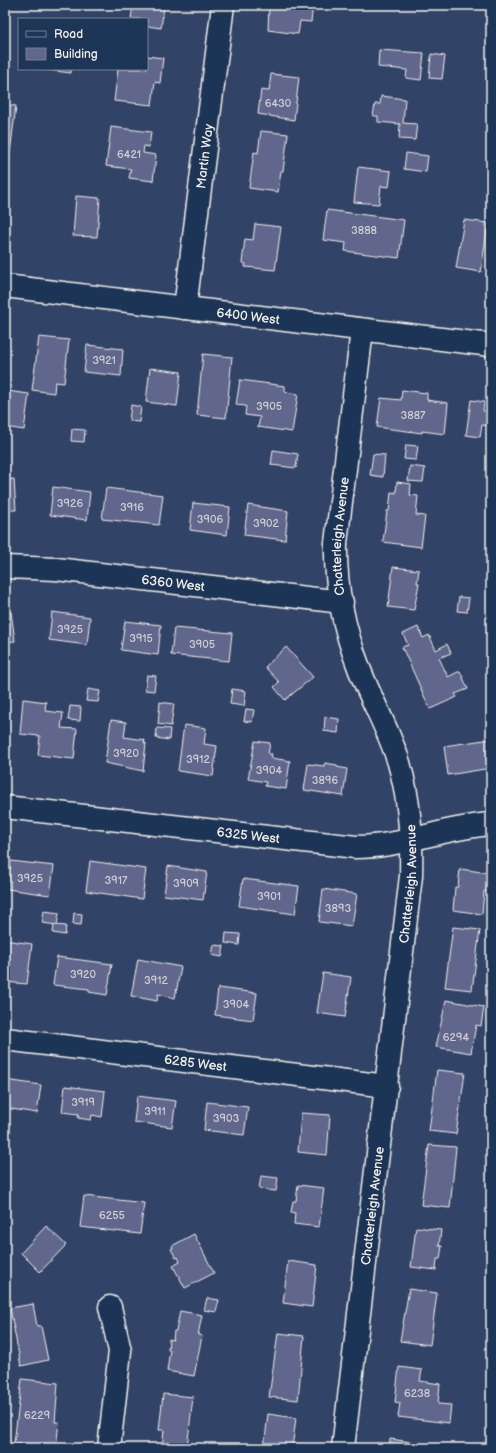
<svg xmlns="http://www.w3.org/2000/svg" width="496" height="1453" viewBox="0 0 496 1453" font-family="'Balsamiq Sans',sans-serif">
  <style>
    .building { fill: #61668c; stroke: #f4f1e8 }
    .lines { fill: none; stroke-linecap: round; stroke-linejoin: round }
    .street-casing { stroke: #f4f1e8; stroke-width: 25 }
    .secondary-casing { stroke: #f4f1e8; stroke-width: 25 }
    .street { stroke: #1d3557; stroke-width: 22 }
    .secondary { stroke: #1d3557; stroke-width: 22 }
    .labels { text-anchor: middle; stroke-width: 3; stroke-linejoin: round; paint-order: stroke }
    .number-label { font-size: 11px; fill: #cfced1 }
    .street-label { font-size: 13px; fill: #f4f1e8; stroke: #1d3557 }
  </style>
  <rect width="100%" height="100%" fill="#314467"/>
  <filter id="ink" filterUnits="userSpaceOnUse"><feTurbulence type="fractalNoise" baseFrequency=".025" numOctaves="2"/><feDisplacementMap in="SourceGraphic" scale="8" xChannelSelector="R" yChannelSelector="G"/><feConvolveMatrix kernelMatrix="1 2 1 2 8 2 1 2 1" color-interpolation-filters="sRGB"/></filter>
  <g filter="url(#ink)">
    <path class="building" d="M133 5H169L164 6 161 28 147 26V19H131Z
      M269 5H313L311 22 300 21 298 34 268 30Z
      M379 50 424 53 421 80 406 78 407 70 378 67Z
      M431 54 445 56 442 79 429 78Z
      M147 56 163 58 160 83 155 82 152 105 114 101 118 69H147Z
      M39 69H71V73Z
      M271 74 299 77 294 120 258 114 261 90 269 91Z
      M381 96 405 99 403 123 417 124 415 140 399 139 400 124 378 122V116H373L375 104H380Z
      M5 105 16 106 9 161 5 160Z
      M111 127 151 132 149 147 144 146 143 153 156 155 153 181 129 178 131 169 106 166Z
      M261 131 288 134 283 171H281L278 192 249 188 254 152 258 153Z
      M406 153 428 156 426 172 404 169Z
      M358 167 391 171 389 187 381 186 379 204 354 202Z
      M76 196 100 198 97 237 73 236Z
      M327 210 404 220 399 258 345 251 346 243 323 240Z
      M464 220 488 223 481 272 456 268Z
      M255 224 281 227 275 270 245 267 246 264 242 263 245 239 253 240Z
      M39 337 69 340 64 383 55 382 54 393 32 390Z
      M87 345 123 349 121 376 84 372Z
      M203 354 232 357 226 418 197 415Z
      M150 368 181 372 177 406 146 402Z
      M240 380 285 386V392L298 394 292 432 258 427 260 417 245 415 246 406 236 405Z
      M402 390 427 393V400L448 403 445 434 422 431V433L377 427 381 398 401 400Z
      M7 391 29 394 24 430 5 427Z
      M471 400 484 402 483 411 491 412V426L482 425 480 437 466 435Z
      M131 405 141 407 139 422 129 421Z
      M72 429 85 430 84 442 71 441Z
      M406 445 418 446 416 460 404 459Z
      M273 450 298 454 296 468 271 465Z
      M373 454 385 455 383 477 370 475Z
      M410 466 425 468 423 482 408 481Z
      M14 479 16 510H5V480Z
      M397 482 411 484 410 495 418 496 416 515 425 516 421 547 383 542 387 511H389L391 492 396 493Z
      M53 487 90 492 87 520 50 515Z
      M106 488 163 495 159 525 102 519Z
      M193 503 230 507 227 535 190 530Z
      M248 505 288 511 285 540 244 535Z
      M393 567 419 570 417 583H419L414 610 388 607Z
      M459 597 469 598 467 612 457 611Z
      M11 612 15 641 5 642V613Z
      M52 612 90 617 87 645 49 640Z
      M125 621 161 625 158 655 121 650Z
      M418 627 423 638 429 635 436 650 447 644 451 653 439 658 448 677 460 671 468 689 455 694 457 697 430 709 402 647 408 645 403 634Z
      M174 628 232 633 229 661 171 655Z
      M286 647 313 677 285 700 274 687 279 682 265 667Z
      M147 675 156 676 154 691 145 690Z
      M88 689 100 691 98 702 86 701Z
      M232 689 246 691 244 706 230 704Z
      M23 699 46 702 45 711 63 713 61 728 77 729 74 759 38 755 40 736 20 734Z
      M160 702 174 704 171 726 158 724Z
      M70 706 81 707 80 721 68 720Z
      M246 709 254 710 252 722 244 721Z
      M325 717 339 719 338 733 324 731Z
      M111 720 126 722 124 737 145 740 144 743H146L143 771 105 763Z
      M184 725 206 728 204 744 217 746 213 776 178 771Z
      M157 728 170 729 169 740 156 738Z
      M491 739V768L448 775 444 746Z
      M255 741 270 743 268 754H272L271 758 290 761 286 789 265 786 266 782 248 779Z
      M325 763 337 765V767L347 769 343 796 304 790 308 764 324 766Z
      M11 861 54 866 50 895 7 889Z
      M90 861 146 869 142 899 86 891Z
      M168 866 207 872 203 900 164 895Z
      M460 869 489 873 487 891H484L482 914 453 910 455 887H458Z
      M243 879 299 886 295 914 239 906Z
      M323 889 357 894 352 926 319 922Z
      M44 911 59 913 57 925 42 923Z
      M74 913 82 914 81 925 73 924Z
      M488 924 491 925V938L487 937Z
      M54 925 66 926 65 935 53 933Z
      M453 927 480 930 472 990 445 987Z
      M226 933 240 934 239 945 225 943Z
      M5 940 32 944 27 984 5 982Z
      M214 945 224 946 222 957 212 955Z
      M57 957 112 964 107 995 89 992V989L53 985Z
      M138 959 181 967 175 998 158 994 157 1001 131 996Z
      M323 973 351 977 345 1017 317 1013Z
      M218 988 257 993 253 1020 215 1015Z
      M446 1000 484 1007 481 1026 476 1025 471 1053 436 1047Z
      M437 1070 465 1073 456 1134 429 1131Z
      M5 1080 41 1085 37 1113 5 1108Z
      M65 1086 105 1091 102 1117 92 1115 91 1120 78 1118 79 1114 62 1112Z
      M137 1096 176 1101 172 1127 134 1122Z
      M207 1102 248 1107 244 1135 204 1130Z
      M301 1113 330 1115 327 1155 298 1152Z
      M429 1145 456 1147 450 1208 421 1205Z
      M261 1176 278 1178 276 1191 259 1189Z
      M298 1185 324 1188 319 1227 294 1224 295 1213 291 1212 293 1201H296Z
      M84 1196 144 1203 140 1234 80 1227Z
      M46 1226 66 1245 40 1272 21 1253Z
      M416 1227 441 1230 439 1246H442L440 1259H437L436 1270 411 1267Z
      M194 1234 214 1273 185 1288 173 1266 180 1262 178 1257 176 1258 171 1249 173 1248 172 1246Z
      M288 1261 317 1265 312 1307 283 1303Z
      M409 1289 437 1293 430 1345 400 1341Z
      M207 1298 219 1300 216 1312 204 1310Z
      M33 1304 37 1326H41L48 1360 21 1366 10 1308Z
      M180 1311 202 1315 198 1335 202 1336 194 1376 167 1371 170 1350H168L169 1339 173 1340 174 1331H176Z
      M278 1333 304 1336 298 1400 269 1397Z
      M399 1367 422 1370 420 1381 440 1384 438 1404 451 1405 449 1423 398 1417 400 1403 395 1402Z
      M22 1379 58 1383 55 1422H59L56 1448 14 1443Z
      M163 1394 193 1397 187 1448H162L164 1430H159Z
      M268 1414 296 1418 292 1448H264Z
      M390 1439 419 1443 418 1448H389Z"/>
    <g class="lines">
      <defs>
        <g id="street">
          <path id="s1" d="M185 308 223 5"/>
          <path id="s2" d="M5 567 56 569 342 602"/>
          <path id="s3" d="M5 807 356 847C402 847 445 827 491 824"/>
          <path id="s4" d="M5 1039 387 1086"/>
          <path d="M109 1448 120 1351 110 1307"/>
          <path id="s5" d="M343 1448 411 876C412 837 410 801 399 763 389 730 371 700 359 668 344 629 335 585 336 543L362 330"/>
        </g>
        <g id="secondary">
          <path id="s6" d="M5 286 491 345"/>
        </g>
      </defs>
      <use href="#street" class="street-casing"/>
      <use href="#secondary" class="secondary-casing"/>
      <use href="#street" class="street"/>
      <use href="#secondary" class="secondary"/>
    </g>
  </g>
  <g class="labels">
    <g class="number-label">
      <text x="278" y="107">6430</text>
      <text x="129" y="158">6421</text>
      <text x="364" y="234">3888</text>
      <text x="104" y="364">3921</text>
      <text x="269" y="410">3905</text>
      <text x="413" y="419">3887</text>
      <text x="70" y="507">3926</text>
      <text x="132" y="511">3916</text>
      <text x="210" y="523">3906</text>
      <text x="266" y="527">3902</text>
      <text x="70" y="633">3925</text>
      <text x="141" y="642">3915</text>
      <text x="202" y="648">3905</text>
      <text x="126" y="757">3920</text>
      <text x="198" y="763">3912</text>
      <text x="269" y="774">3904</text>
      <text x="325" y="784">3896</text>
      <text x="30" y="882">3925</text>
      <text x="116" y="884">3917</text>
      <text x="186" y="887">3909</text>
      <text x="269" y="900">3901</text>
      <text x="338" y="912">3893</text>
      <text x="83" y="978">3920</text>
      <text x="156" y="984">3912</text>
      <text x="236" y="1008">3904</text>
      <text x="456" y="1041">6294</text>
      <text x="83" y="1106">3919</text>
      <text x="155" y="1115">3911</text>
      <text x="226" y="1122">3903</text>
      <text x="112" y="1219">6255</text>
      <text x="417" y="1397">6238</text>
      <text x="37" y="1419">6229</text>
    </g>
    <g class="street-label">
      <text dy="5" stroke="none"><textPath href="#s1" startOffset="153">Martin Way</textPath></text>
      <text dy="5" stroke="none"><textPath href="#s6" startOffset="245">6400 West</textPath></text>
      <text dy="5" stroke="none"><textPath href="#s5" startOffset="928">Chatterleigh Avenue</textPath></text>
      <text dy="5" stroke="none"><textPath href="#s2" startOffset="169">6360 West</textPath></text>
      <text dy="5" stroke="none"><textPath href="#s3" startOffset="245">6325 West</textPath></text>
      <text dy="5" stroke="none"><textPath href="#s5" startOffset="568">Chatterleigh Avenue</textPath></text>
      <text dy="5" stroke="none"><textPath href="#s4" startOffset="192">6285 West</textPath></text>
      <text dy="5" stroke="none"><textPath href="#s5" startOffset="244">Chatterleigh Avenue</textPath></text>
    </g>
  </g>
  <rect width="496" height="1453" fill="none" stroke="#1d3557" stroke-width="20"/>
  <rect x="10" y="10" width="476" height="1433" fill="none" stroke="#f4f1e8" stroke-width="1.5" filter="url(#ink)"/>
  <rect x="18" y="18" width="130" height="52" fill="#1d3557" stroke="#738091"/>
  <rect x="26" y="31" width="20" height="6" fill="#1d3557" stroke="#738091"/>
  <text x="54" y="38" font-size="12" fill="#f4f1e8">Road</text>
  <rect x="26" y="48" width="20" height="12" fill="#61668c" stroke="#738091"/>
  <text x="54" y="58" font-size="12" fill="#f4f1e8">Building</text>
</svg>
